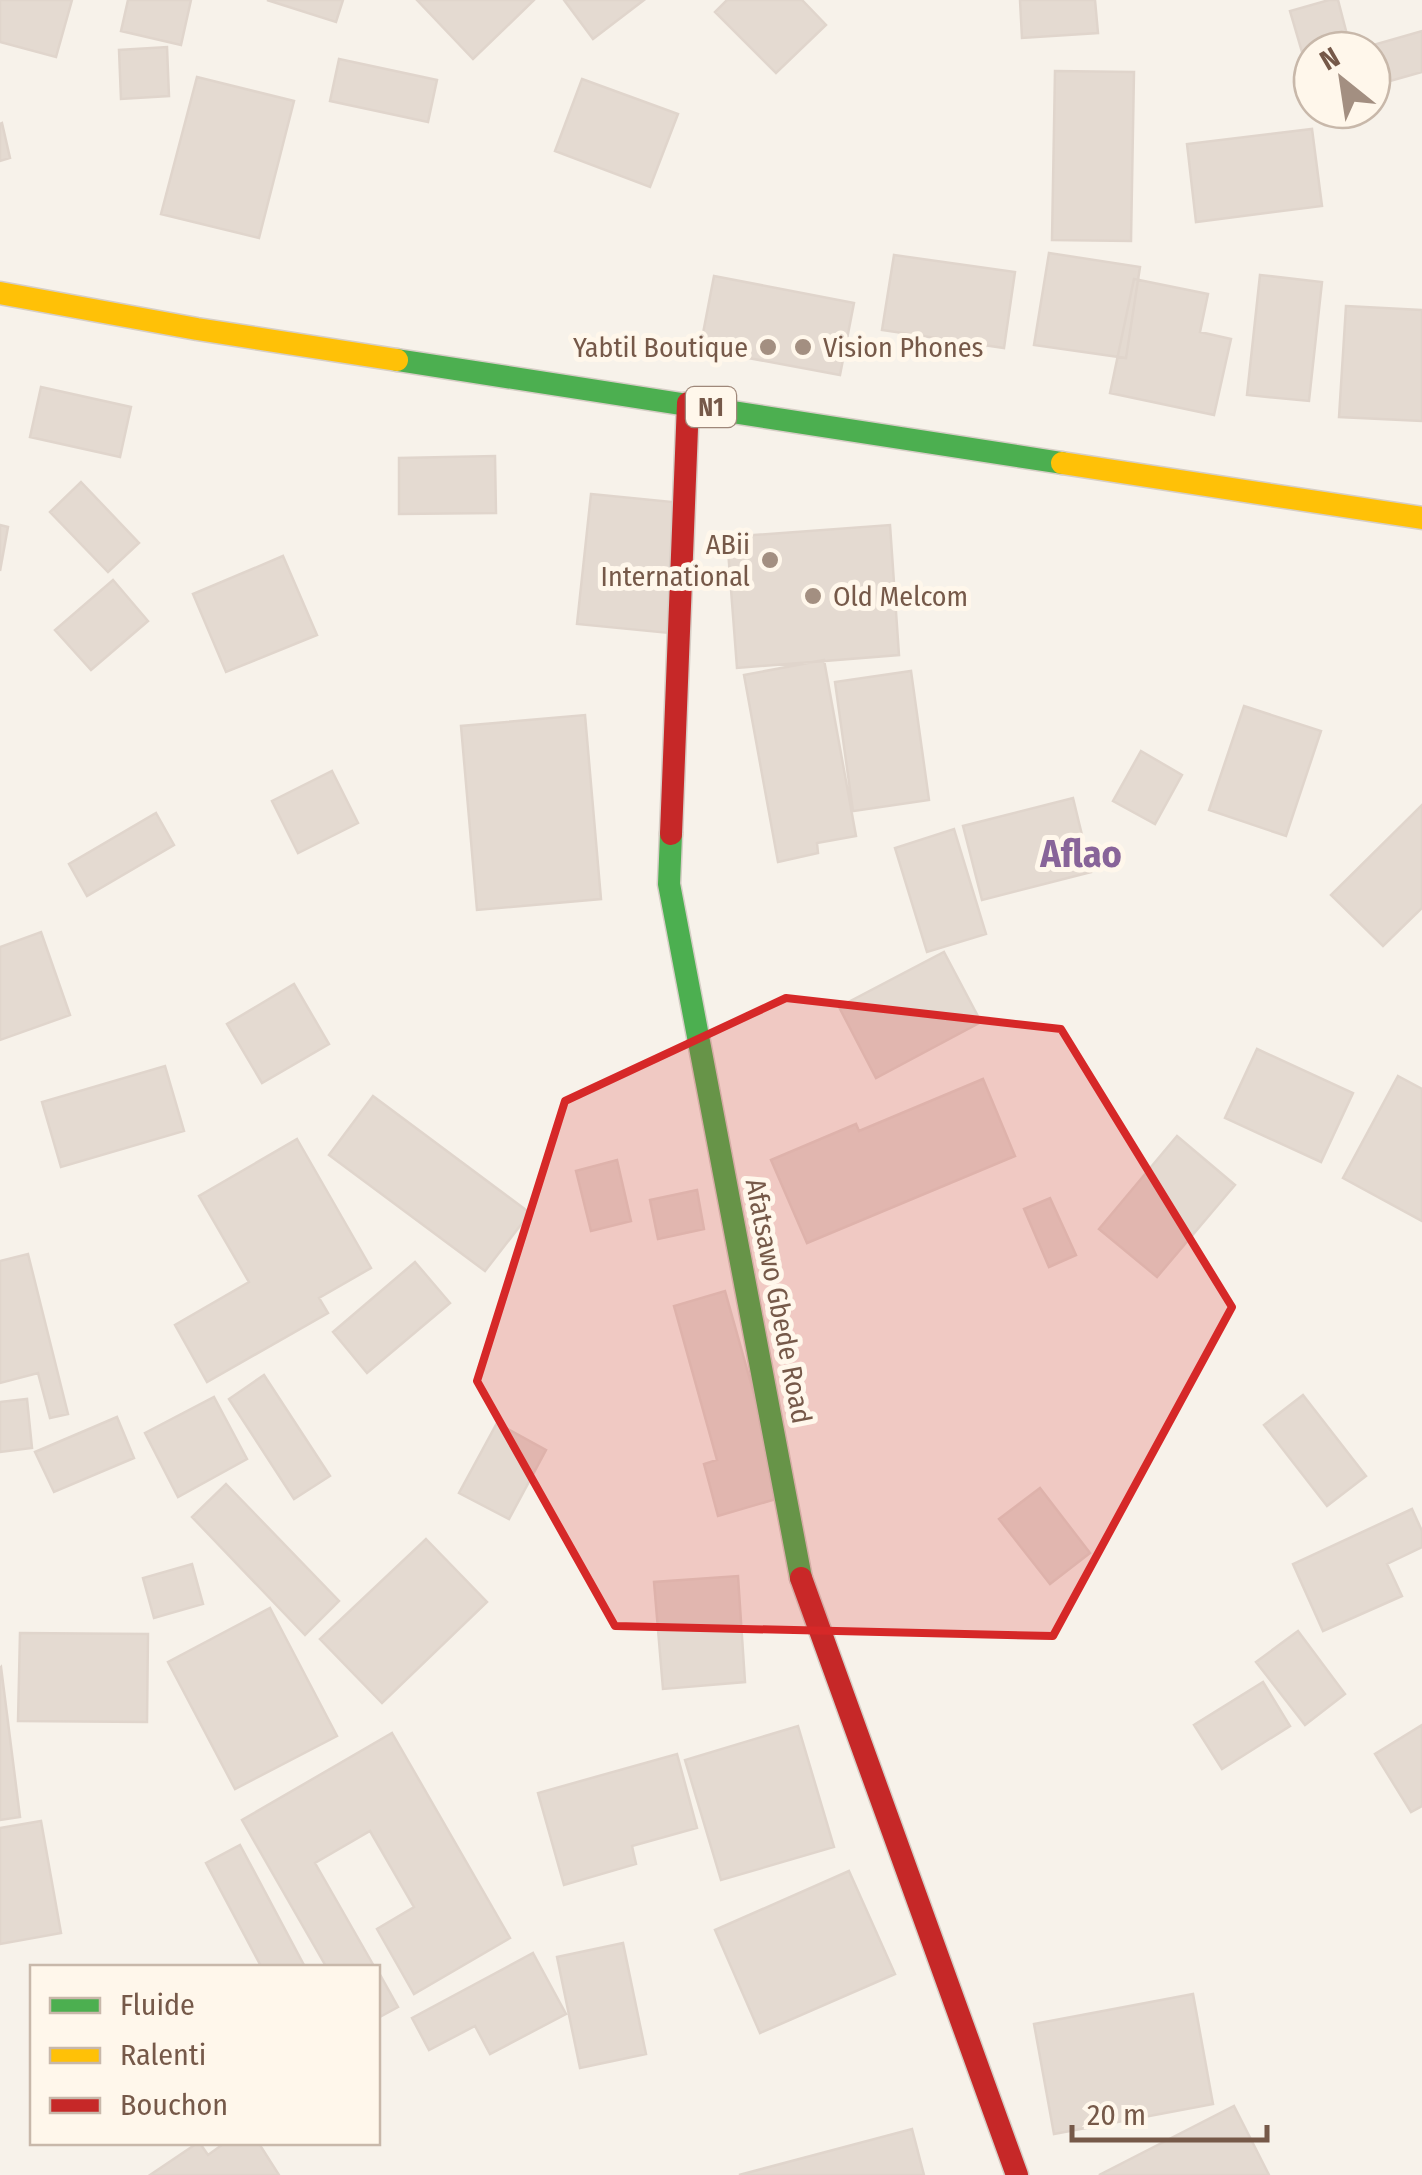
<svg xmlns="http://www.w3.org/2000/svg" width="1422" height="2175" viewBox="0 0 1422 2175" font-family="'Fira Sans Condensed',sans-serif">
  <style>
    .building { fill: #e4dad1; stroke: #e0d5cc; stroke-width: 2.5 }
    .lines { fill: none; stroke-linecap: round; stroke-linejoin: round }
    .fast-casing { stroke: #d6cec6; stroke-width: 25 }
    .slow-casing { stroke: #d6cec6; stroke-width: 25 }
    .jam-casing { stroke: #d6cec6; stroke-width: 25 }
    .fast { stroke: #4caf50; stroke-width: 22 }
    .slow { stroke: #ffc107; stroke-width: 22 }
    .jam { stroke: #c62828; stroke-width: 22 }
    .marked { fill: #d62828; fill-opacity: 0.2; stroke: #d62828; stroke-width: 8; stroke-linejoin: round }
    .poi-dot { fill: #a38f81; stroke: #fff7eb; stroke-width: 4 }
    .labels { text-anchor: middle; stroke-width: 10; stroke-linejoin: round; paint-order: stroke }
    .shield { fill: #fff7eb; stroke: #9f887a; stroke-width: 2.5 }
    .shield-label { font-size: 25px; font-weight: bold; fill: #765949 }
    .poi-label { font-size: 28px; fill: #765949; stroke: #fff7eb; text-anchor: end }
    .street-label { font-size: 28px; fill: #765949; stroke: #fff7eb }
    .district-label { font-size: 38px; font-weight: bold; fill: #886499; stroke: #fff7eb }
  </style>
  <rect width="100%" height="100%" fill="#f7f2ea"/>
  <path class="building" d="M0 0H72L56 57 0 42Z
    M128 0H191L181 45 121 31Z
    M267 0H343L336 22Z
    M417 0H534L473 59Z
    M564 0H644L593 39Z
    M727 0H802L826 25 776 73 715 12Z
    M1020 0H1095L1098 33 1022 38Z
    M1329 0H1338L1351 50H1312V86L1290 11Z
    M1422 31V72L1372 86V50H1356Z
    M167 47 169 96 121 99 119 50Z
    M339 59 437 80 428 122 330 101Z
    M1055 71 1134 72 1131 241 1052 240Z
    M197 77 294 101 259 238 161 214Z
    M582 79 678 114 650 187 555 151Z
    M2 123 10 158 0 161V124Z
    M1312 129 1322 206 1196 222 1187 144Z
    M1049 253 1140 267 1126 358 1034 345Z
    M894 255 1015 272 1004 348 882 330Z
    M1260 275 1322 282 1309 401 1247 395Z
    M714 276 854 303 840 375 700 349Z
    M1134 279 1208 294 1200 332 1231 339 1214 415 1110 393Z
    M1346 306 1422 310V421L1339 417Z
    M41 387 131 407 120 457 30 437Z
    M495 456 496 513 399 514V458Z
    M81 482 139 543 108 572 50 512Z
    M591 494 683 503 669 633 577 624Z
    M0 525 8 527 0 571Z
    M890 525 899 655 737 668 727 537Z
    M283 556 317 635 226 672 193 594Z
    M113 580 148 621 91 670 55 630Z
    M824 660 856 836 817 843 818 853 778 862 744 675Z
    M911 671 929 800 853 811 835 682Z
    M1244 706 1321 731 1286 836 1209 810Z
    M585 715 601 899 477 910 461 726Z
    M1141 751 1182 775 1155 824 1113 801Z
    M332 771 358 823 298 853 272 801Z
    M1073 798 1091 872 982 900 963 826Z
    M1422 805V908L1383 946 1331 895Z
    M156 813 174 845 87 896 69 864Z
    M954 829 986 934 927 952 895 848Z
    M41 932 70 1015 0 1040V947Z
    M944 952 981 1022 876 1078 839 1007Z
    M294 984 329 1044 262 1083 227 1024Z
    M1257 1049 1353 1093 1321 1162 1225 1118Z
    M165 1066 184 1131 61 1167 42 1102Z
    M1398 1076 1422 1089V1221L1343 1178Z
    M983 1079 1015 1156 807 1243 771 1160 856 1124 859 1131Z
    M373 1096 530 1213 485 1271 329 1155Z
    M1177 1136 1235 1185 1157 1277 1099 1229Z
    M297 1139 371 1268 319 1298 328 1313 207 1382 175 1325 249 1282 199 1196Z
    M617 1160 631 1221 591 1231 576 1171Z
    M697 1190 704 1229 658 1239 650 1200Z
    M1050 1198 1076 1255 1049 1267 1024 1209Z
    M28 1254 68 1414 50 1418 38 1373 0 1383V1261Z
    M415 1262 450 1303 367 1373 333 1332Z
    M725 1291 783 1497 718 1516 704 1464 717 1460 674 1306Z
    M264 1375 330 1476 294 1499 229 1399Z
    M1303 1395 1366 1476 1327 1506 1264 1425Z
    M214 1397 247 1459 178 1497 145 1433Z
    M27 1399 32 1448 0 1452V1402Z
    M117 1417 134 1458 54 1492 35 1452Z
    M497 1423 546 1450 509 1519 459 1493Z
    M226 1484 339 1601 305 1635 192 1517Z
    M1040 1488 1090 1553 1050 1584 999 1519Z
    M1412 1509 1422 1531V1547L1387 1564 1402 1596 1323 1631 1293 1564Z
    M426 1539 487 1602 382 1703 320 1639Z
    M192 1564 203 1604 154 1618 143 1578Z
    M738 1576 745 1682 663 1689 654 1582Z
    M270 1608 337 1736 235 1789 168 1662Z
    M1298 1631 1345 1694 1305 1725 1256 1662Z
    M20 1633 148 1634 147 1722 18 1721Z
    M1 1667 20 1817 0 1820V1668Z
    M1263 1682 1290 1726 1222 1769 1194 1725Z
    M1422 1725V1806L1411 1812 1375 1754Z
    M798 1726 834 1847 721 1880 685 1760Z
    M392 1733 510 1938 414 1994 377 1929 414 1907 370 1831 315 1863 375 1968H327L242 1820Z
    M677 1754 697 1828 632 1846 636 1864 564 1885 538 1793Z
    M41 1821 61 1933 0 1944V1828Z
    M240 1845 305 1967 304 1968H262L206 1863Z
    M849 1871 895 1974 760 2033 715 1930Z
    M623 1943 646 2054 580 2068 557 1957Z
    M533 1953 566 2014 490 2054 475 2026 429 2050 412 2018Z
    M378 1971 398 2007 378 2018Z
    M1193 1994 1213 2104 1054 2134 1034 2024Z
    M1234 2106 1269 2175H1099Z
    M912 2129 924 2175H739Z
    M199 2142 208 2155 226 2142H258L279 2175H150Z"/>
  <g class="lines">
    <defs>
      <path id="fast" d="M397 360 1062 463
        M671 834 669 884 801 1578"/>
      <path id="slow" d="M0 293 197 329 397 360
        M1062 463 1422 518"/>
      <path id="jam" d="M671 834 688 403
        M801 1578 1017 2175"/>
    </defs>
    <use href="#fast" class="fast-casing"/>
    <use href="#slow" class="slow-casing"/>
    <use href="#jam" class="jam-casing"/>
    <use href="#fast" class="fast"/>
    <use href="#slow" class="slow"/>
    <use href="#jam" class="jam"/>
  </g>
  <path class="marked" d="M786 998 1061 1029 1232 1307 1053 1636 615 1626 477 1381 565 1101Z"/>
  <g class="poi-dot">
    <circle cx="768" cy="347" r="10"/>
    <circle cx="803" cy="347" r="10"/>
    <circle cx="770" cy="560" r="10"/>
    <circle cx="813" cy="596" r="10"/>
  </g>
  <g class="labels">
    <rect class="shield" x="686" y="387" width="50" height="40" rx="8"/>
    <g class="shield-label">
      <text x="711" y="416">N1</text>
    </g>
    <g class="poi-label">
      <text x="748" y="357">Yabtil Boutique</text>
      <text x="823" y="357" text-anchor="start">Vision Phones</text>
      <text x="750" y="554">ABii<tspan x="750" dy="32">International</tspan></text>
      <text x="833" y="606" text-anchor="start">Old Melcom</text>
    </g>
    <g class="street-label">
      <text transform="translate(779 1301) rotate(79)" y="10">Afatsawo Gbede Road</text>
    </g>
    <g class="district-label">
      <text x="1081" y="867">Aflao</text>
    </g>
  </g>
  <rect x="30" y="1965" width="350" height="180" fill="#fff7eb" stroke="#c8b8aa" stroke-width="2.5"/>
  <rect x="50" y="1998" width="50" height="15" fill="#4caf50" stroke="#c8b8aa" stroke-width="2.5"/>
  <text x="120" y="2015" font-size="30" fill="#765949">Fluide</text>
  <rect x="50" y="2048" width="50" height="15" fill="#ffc107" stroke="#c8b8aa" stroke-width="2.5"/>
  <text x="120" y="2065" font-size="30" fill="#765949">Ralenti</text>
  <rect x="50" y="2098" width="50" height="15" fill="#c62828" stroke="#c8b8aa" stroke-width="2.5"/>
  <text x="120" y="2115" font-size="30" fill="#765949">Bouchon</text>
  <g transform="translate(1342 80) rotate(330)"><circle r="48" fill="#fff7eb" stroke="#c8b8aa" stroke-width="2.5"/>
  <path d="M0-8L18 38L0 25L-18 38Z" fill="#a38f81"/>
  <text y="-15" font-size="28" font-weight="bold" text-anchor="middle" fill="#765949">N</text>
  </g>
  <path d="M1072 2125v15h195v-15" fill="none" stroke="#765949" stroke-width="5"/>
  <text x="1087" y="2125" font-size="30" fill="#765949" stroke="#fff7eb" stroke-width="8" paint-order="stroke">20 m</text>
</svg>
